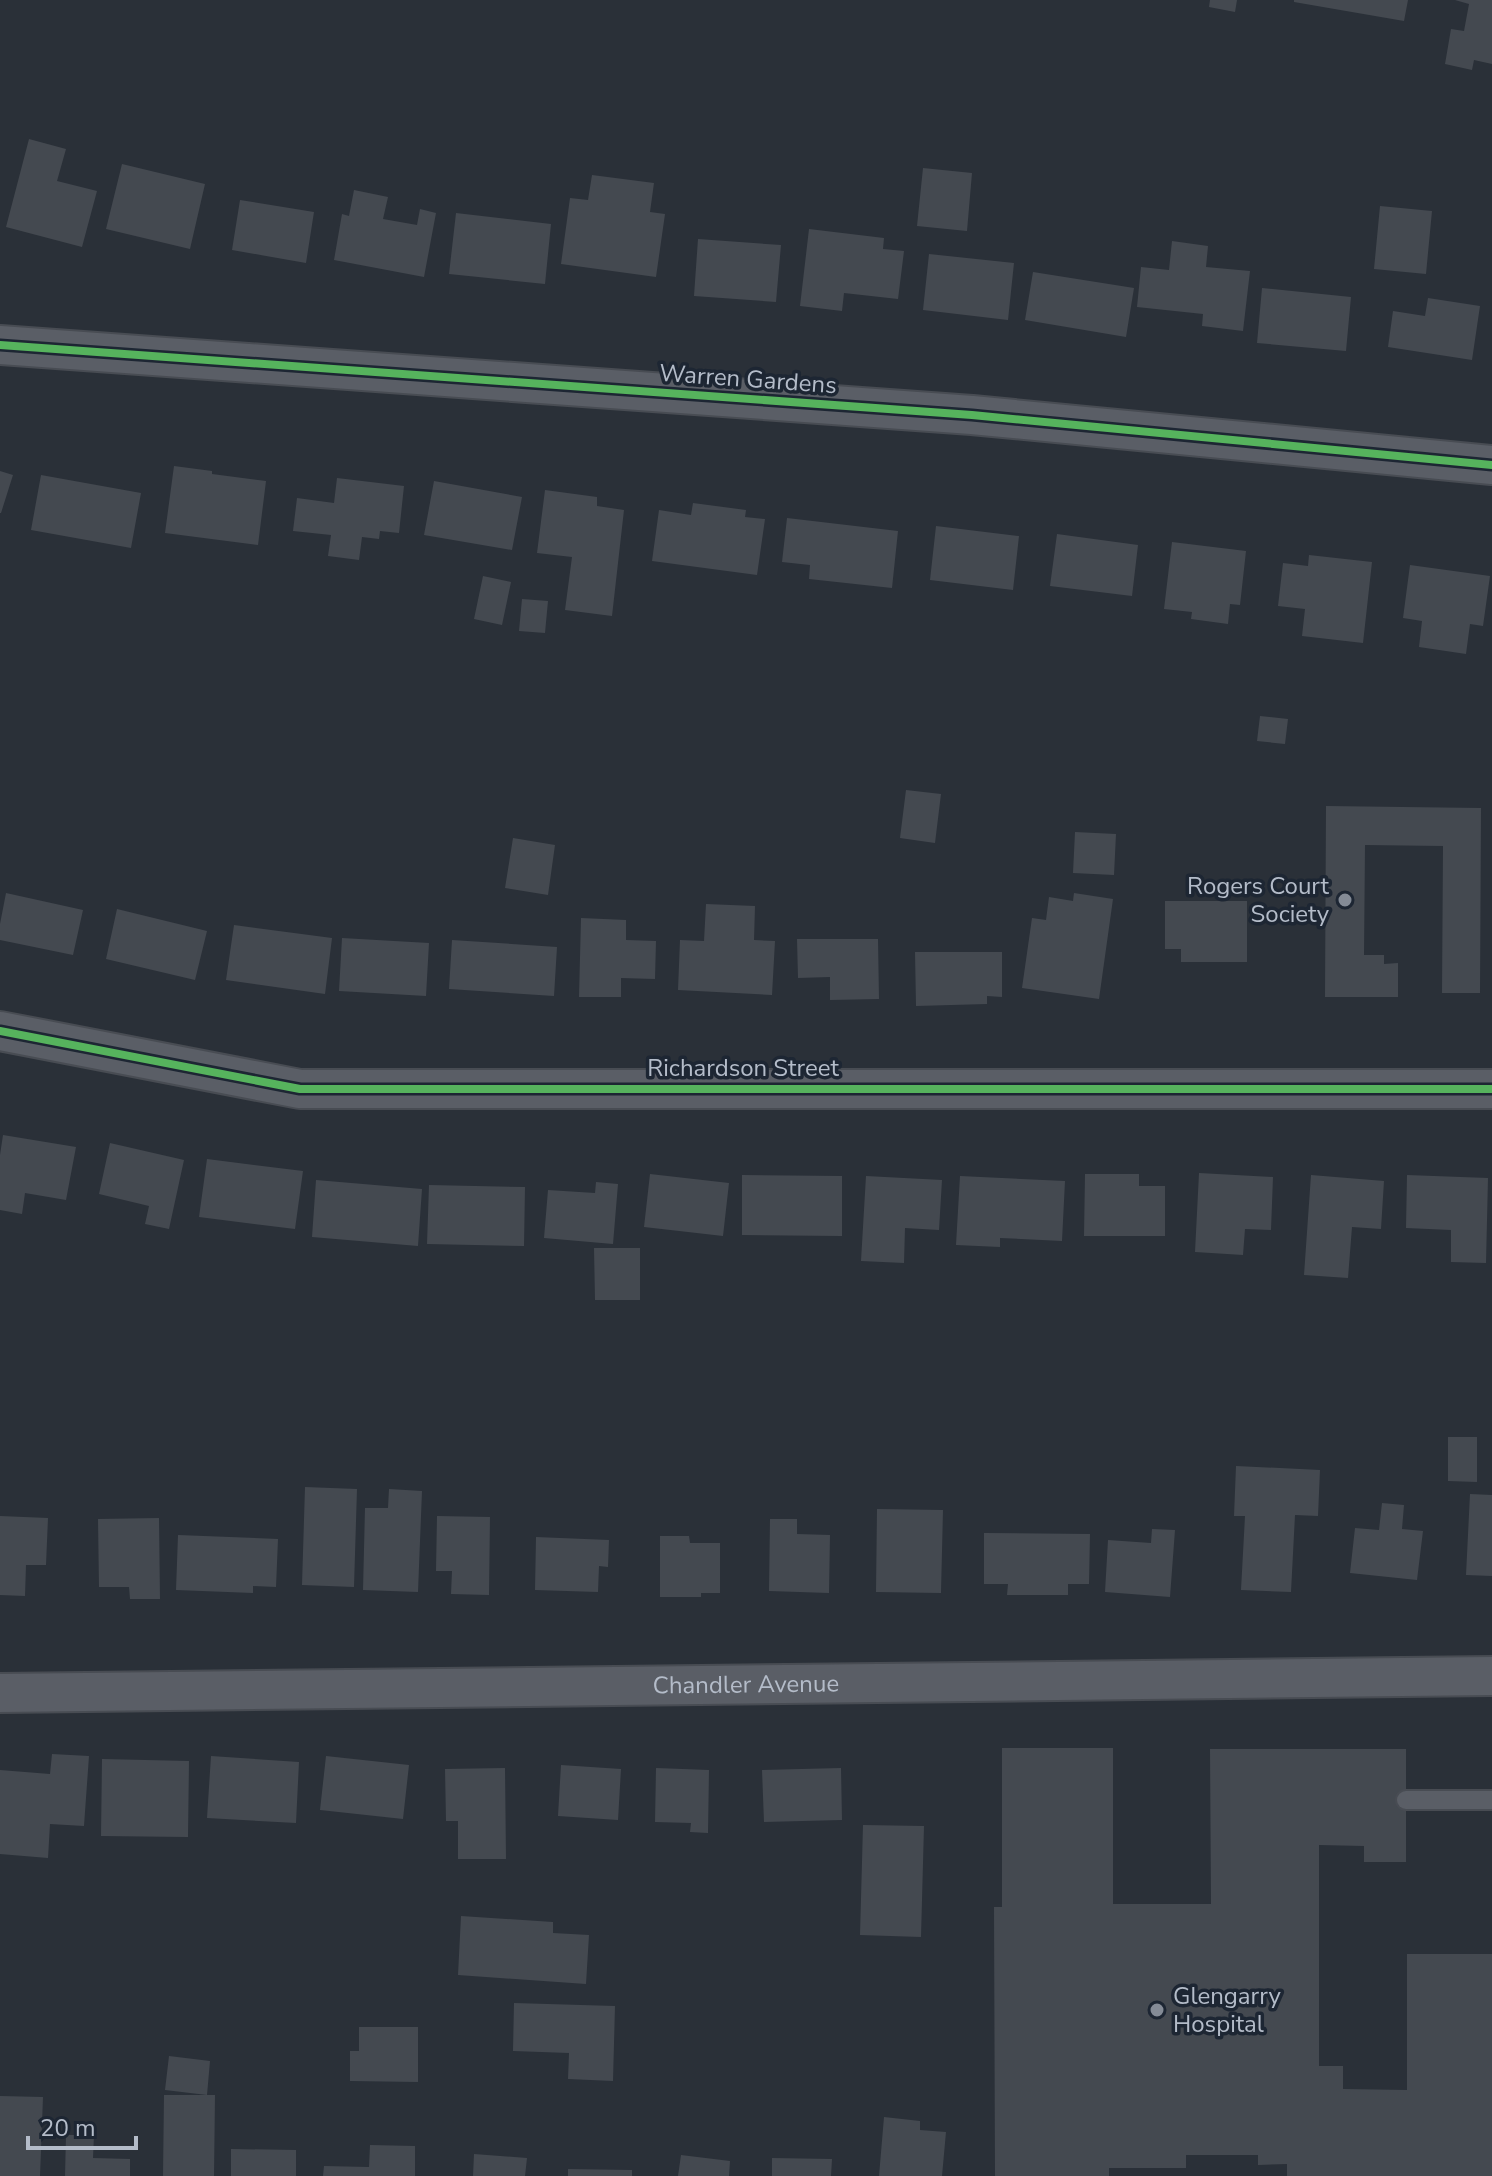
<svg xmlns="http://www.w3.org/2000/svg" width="1492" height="2176" viewBox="0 0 1492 2176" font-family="'Nunito Sans',sans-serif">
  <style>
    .building { fill: #444950 }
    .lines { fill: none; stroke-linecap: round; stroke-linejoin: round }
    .service-casing { stroke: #484c53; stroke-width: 22 }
    .minor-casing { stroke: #484c53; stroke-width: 42 }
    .service { stroke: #5a5e66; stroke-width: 18 }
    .minor { stroke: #5a5e66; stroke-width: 38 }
    .cycleway-casing { stroke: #1d2633; stroke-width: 13 }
    .cycleway { stroke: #56b35d; stroke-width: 8 }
    .poi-dot { fill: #848b96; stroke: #1d2633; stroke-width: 3 }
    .labels { text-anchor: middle; stroke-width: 7; stroke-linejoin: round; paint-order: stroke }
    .street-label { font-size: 24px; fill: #b4bcc9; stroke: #1d2633 }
    .poi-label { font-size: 24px; fill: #b4bcc9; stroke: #1d2633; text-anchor: end }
  </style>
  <rect width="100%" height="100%" fill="#2a3038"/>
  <path class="building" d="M1210 0H1237L1235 12 1209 7Z
    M1294 0H1408L1404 21 1294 2Z
    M1455 0H1492V64L1474 60 1472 70 1445 64 1451 29 1464 31 1469 4Z
    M29 139 66 149 57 181 97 191 82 247 6 227Z
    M122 164 205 184 190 249 106 229Z
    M923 168 972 173 967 231 917 226Z
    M592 175 654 183 650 212 665 214 656 277 561 264 570 198 588 200Z
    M354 190 388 197 383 219 417 225 420 209 436 213 424 277 334 260 342 214 349 216Z
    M240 200 314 212 306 263 232 250Z
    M1380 206 1432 211 1426 274 1374 269Z
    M456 213 551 224 545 284 449 274Z
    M809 229 884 238 883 249 904 251 898 299 844 293 842 311 800 306Z
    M698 239 781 245 776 302 694 296Z
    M1172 241 1208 246 1206 267 1250 271 1243 331 1202 326 1203 314 1137 307 1141 267 1169 270Z
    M929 254 1014 263 1008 320 923 310Z
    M1033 272 1134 288 1126 337 1025 320Z
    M1262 288 1351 297 1346 351 1257 343Z
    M1428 298 1480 306 1472 360 1388 347 1393 311 1425 316Z
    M174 466 212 471V474L266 481 258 545 165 533Z
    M0 471 13 475 1 513H0Z
    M41 475 141 493 131 548 31 530Z
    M337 478 404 486 399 533 380 531 379 539 362 537 359 560 328 556 331 535 293 531 297 498 334 503Z
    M434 481 522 497 512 550 424 535Z
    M545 490 597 497V506L624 510 612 616 565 610 572 557 537 553Z
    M693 503 746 510 745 517 765 519 757 575 652 561 659 510 691 515Z
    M787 518 898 531 892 588 809 579 810 565 782 562Z
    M936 526 1019 536 1013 590 930 580Z
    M1057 534 1138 545 1132 596 1050 586Z
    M1172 542 1246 551 1240 605 1230 604 1228 624 1191 619 1192 612 1164 609Z
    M1309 555 1372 562 1363 643 1302 636 1305 609 1278 606 1283 563 1308 566Z
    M1410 565 1490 576 1483 626 1470 624 1466 654 1419 647 1422 621 1403 618Z
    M483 576 511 582 502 625 474 619Z
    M522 599 548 601 545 633 519 631Z
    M1260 716 1288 719 1285 744 1257 741Z
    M906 790 941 794 935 843 900 838Z
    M1326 806 1481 808 1480 993H1442L1443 846 1365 845 1364 955H1384V964L1398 963V997H1325Z
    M1075 832 1116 834 1114 875 1073 873Z
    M513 838 555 845 548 895 505 888Z
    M6 893 83 910 73 955 0 940V924Z
    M1074 893 1113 899 1099 999 1022 988 1032 918 1046 920 1049 897 1073 901Z
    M1165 901H1247V962H1181V949H1165Z
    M706 904 755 906 754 940 775 941 772 995 678 990 680 940 704 941Z
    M117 909 207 931 195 980 106 959Z
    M581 918 626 920V940L656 941 655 979 621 978V997H579Z
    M234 925 332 938 325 994 226 980Z
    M342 938 429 943 426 996 339 991Z
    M797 939H878L879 999 830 1000V977L798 978Z
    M452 940 557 947 554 996 449 989Z
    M915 952H1002V997L987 996V1004L916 1006Z
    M3 1135 76 1147 66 1200 25 1193 22 1214 0 1210V1155Z
    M110 1143 184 1160 169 1229 145 1224 149 1206 99 1194Z
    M207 1159 303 1171 295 1229 199 1217Z
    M1199 1173 1273 1177 1271 1230 1245 1229 1243 1255 1195 1252Z
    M650 1174 729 1183 723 1236 644 1227Z
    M1085 1174H1139V1186H1165V1236H1084Z
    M742 1175 842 1176V1236L742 1235Z
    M1311 1175 1384 1181 1381 1229 1352 1227 1348 1278 1304 1275Z
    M1407 1175 1488 1178 1486 1263 1451 1262V1230L1406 1228Z
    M866 1176 942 1180 939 1230 905 1228 904 1263 861 1261Z
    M960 1176 1065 1181 1062 1241 1000 1238V1247L956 1245Z
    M316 1180 422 1189 418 1246 312 1237Z
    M596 1182 618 1184 613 1244 544 1238 548 1190 595 1193Z
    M429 1185 525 1187 524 1246 427 1244Z
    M594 1248H640V1300H595Z
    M1448 1437H1477V1482L1448 1481Z
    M1236 1466 1320 1470 1318 1516 1295 1515 1291 1592 1241 1590 1245 1516H1234Z
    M305 1487 357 1489 354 1587 302 1585Z
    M389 1489 422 1491 418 1592 363 1590 365 1508H388Z
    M1470 1494 1492 1495V1576L1466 1575Z
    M1382 1503 1404 1505 1402 1529 1423 1531 1417 1580 1350 1573 1355 1528 1379 1530Z
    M877 1509 943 1510 941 1593 876 1592Z
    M0 1516 48 1518 46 1565H26L25 1596 0 1595Z
    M437 1516 490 1517 489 1595 451 1594 452 1571H436Z
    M159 1518 160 1599H130L129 1587H99L98 1519Z
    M770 1519H797V1534L830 1535 829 1593 769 1591Z
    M1152 1529 1175 1530 1170 1597 1105 1592 1108 1540 1151 1543Z
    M984 1533 1090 1534 1089 1584H1068V1595H1007L1008 1584H984Z
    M178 1535 278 1539 276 1587 253 1586V1593L176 1590Z
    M660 1536H689L690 1543H720V1593H701V1597H660Z
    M536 1537 609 1540 608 1567 599 1566 598 1592 535 1590Z
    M1002 1748H1113V1904H1211L1210 1749H1406V1862H1364V1846L1319 1845V2066H1343V2089L1407 2090V1954H1492V2176H1287V2164L1258 2165V2155H1186V2168H1109V2176H995L994 1907H1002Z
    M52 1754 89 1756 84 1826 50 1824 48 1858 0 1854V1770L50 1774Z
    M211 1756 299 1762 296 1823 207 1818Z
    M326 1756 409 1765 403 1819 320 1810Z
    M102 1759 189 1761 188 1837 101 1836Z
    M561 1765 621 1769 618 1820 558 1816Z
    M505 1768 506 1859H458V1821H446L445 1769Z
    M656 1768 709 1770 708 1833 690 1832 691 1823 655 1822Z
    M841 1768 842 1820 764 1822 762 1770Z
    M863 1825 924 1826 921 1937 860 1935Z
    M461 1916 553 1922V1933L589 1935 586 1984 458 1975Z
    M514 2003 615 2006 613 2081 568 2079 569 2053 513 2051Z
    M359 2027H418V2082L350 2081V2051H359Z
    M169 2056 210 2061 207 2095 165 2090Z
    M164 2095H215L214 2176H163Z
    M0 2096 43 2097 40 2176H0Z
    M884 2117 920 2121V2130L946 2132 942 2176H879Z
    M66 2135H94L93 2158 130 2159V2176H65Z
    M370 2145 415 2146V2176H323L324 2166 369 2167Z
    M231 2149 296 2150V2176H231Z
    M474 2154 527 2158 525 2176H473Z
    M681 2155 730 2161 729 2176H678Z
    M772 2158 832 2159 831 2176H772Z
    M568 2169 632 2170V2176H568Z"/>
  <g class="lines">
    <defs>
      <path id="service" d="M1406 1800H1492"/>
      <g id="minor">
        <path d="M0 345 972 415 1492 465"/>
        <path d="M0 1031 300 1089H1492"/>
        <path id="s1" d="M0 1693 1492 1676"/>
      </g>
    </defs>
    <use href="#service" class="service-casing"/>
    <use href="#minor" class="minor-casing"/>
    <use href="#service" class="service"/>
    <use href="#minor" class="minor"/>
    <defs>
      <path id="cycleway" d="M0 345 972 415 1492 465
        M0 1031 300 1089H1492"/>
    </defs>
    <use href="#cycleway" class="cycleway-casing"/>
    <use href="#cycleway" class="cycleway"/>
  </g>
  <g class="poi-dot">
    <circle cx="1345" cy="900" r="8"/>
    <circle cx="1157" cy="2010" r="8"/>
  </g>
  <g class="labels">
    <g class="street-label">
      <text transform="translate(748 379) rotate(4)" y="8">Warren Gardens</text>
      <text x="743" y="1076">Richardson Street</text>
      <text dy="8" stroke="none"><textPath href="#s1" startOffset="746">Chandler Avenue</textPath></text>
    </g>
    <g class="poi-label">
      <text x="1329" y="894">Rogers Court<tspan x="1329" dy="28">Society</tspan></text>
      <text x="1173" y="2004" text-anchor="start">Glengarry<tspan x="1173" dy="28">Hospital</tspan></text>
    </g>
  </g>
  <path d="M28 2136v12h108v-12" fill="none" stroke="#b4bcc9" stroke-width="4"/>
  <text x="40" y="2136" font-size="24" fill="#b4bcc9" stroke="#1d2633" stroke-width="6" paint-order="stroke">20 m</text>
</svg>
